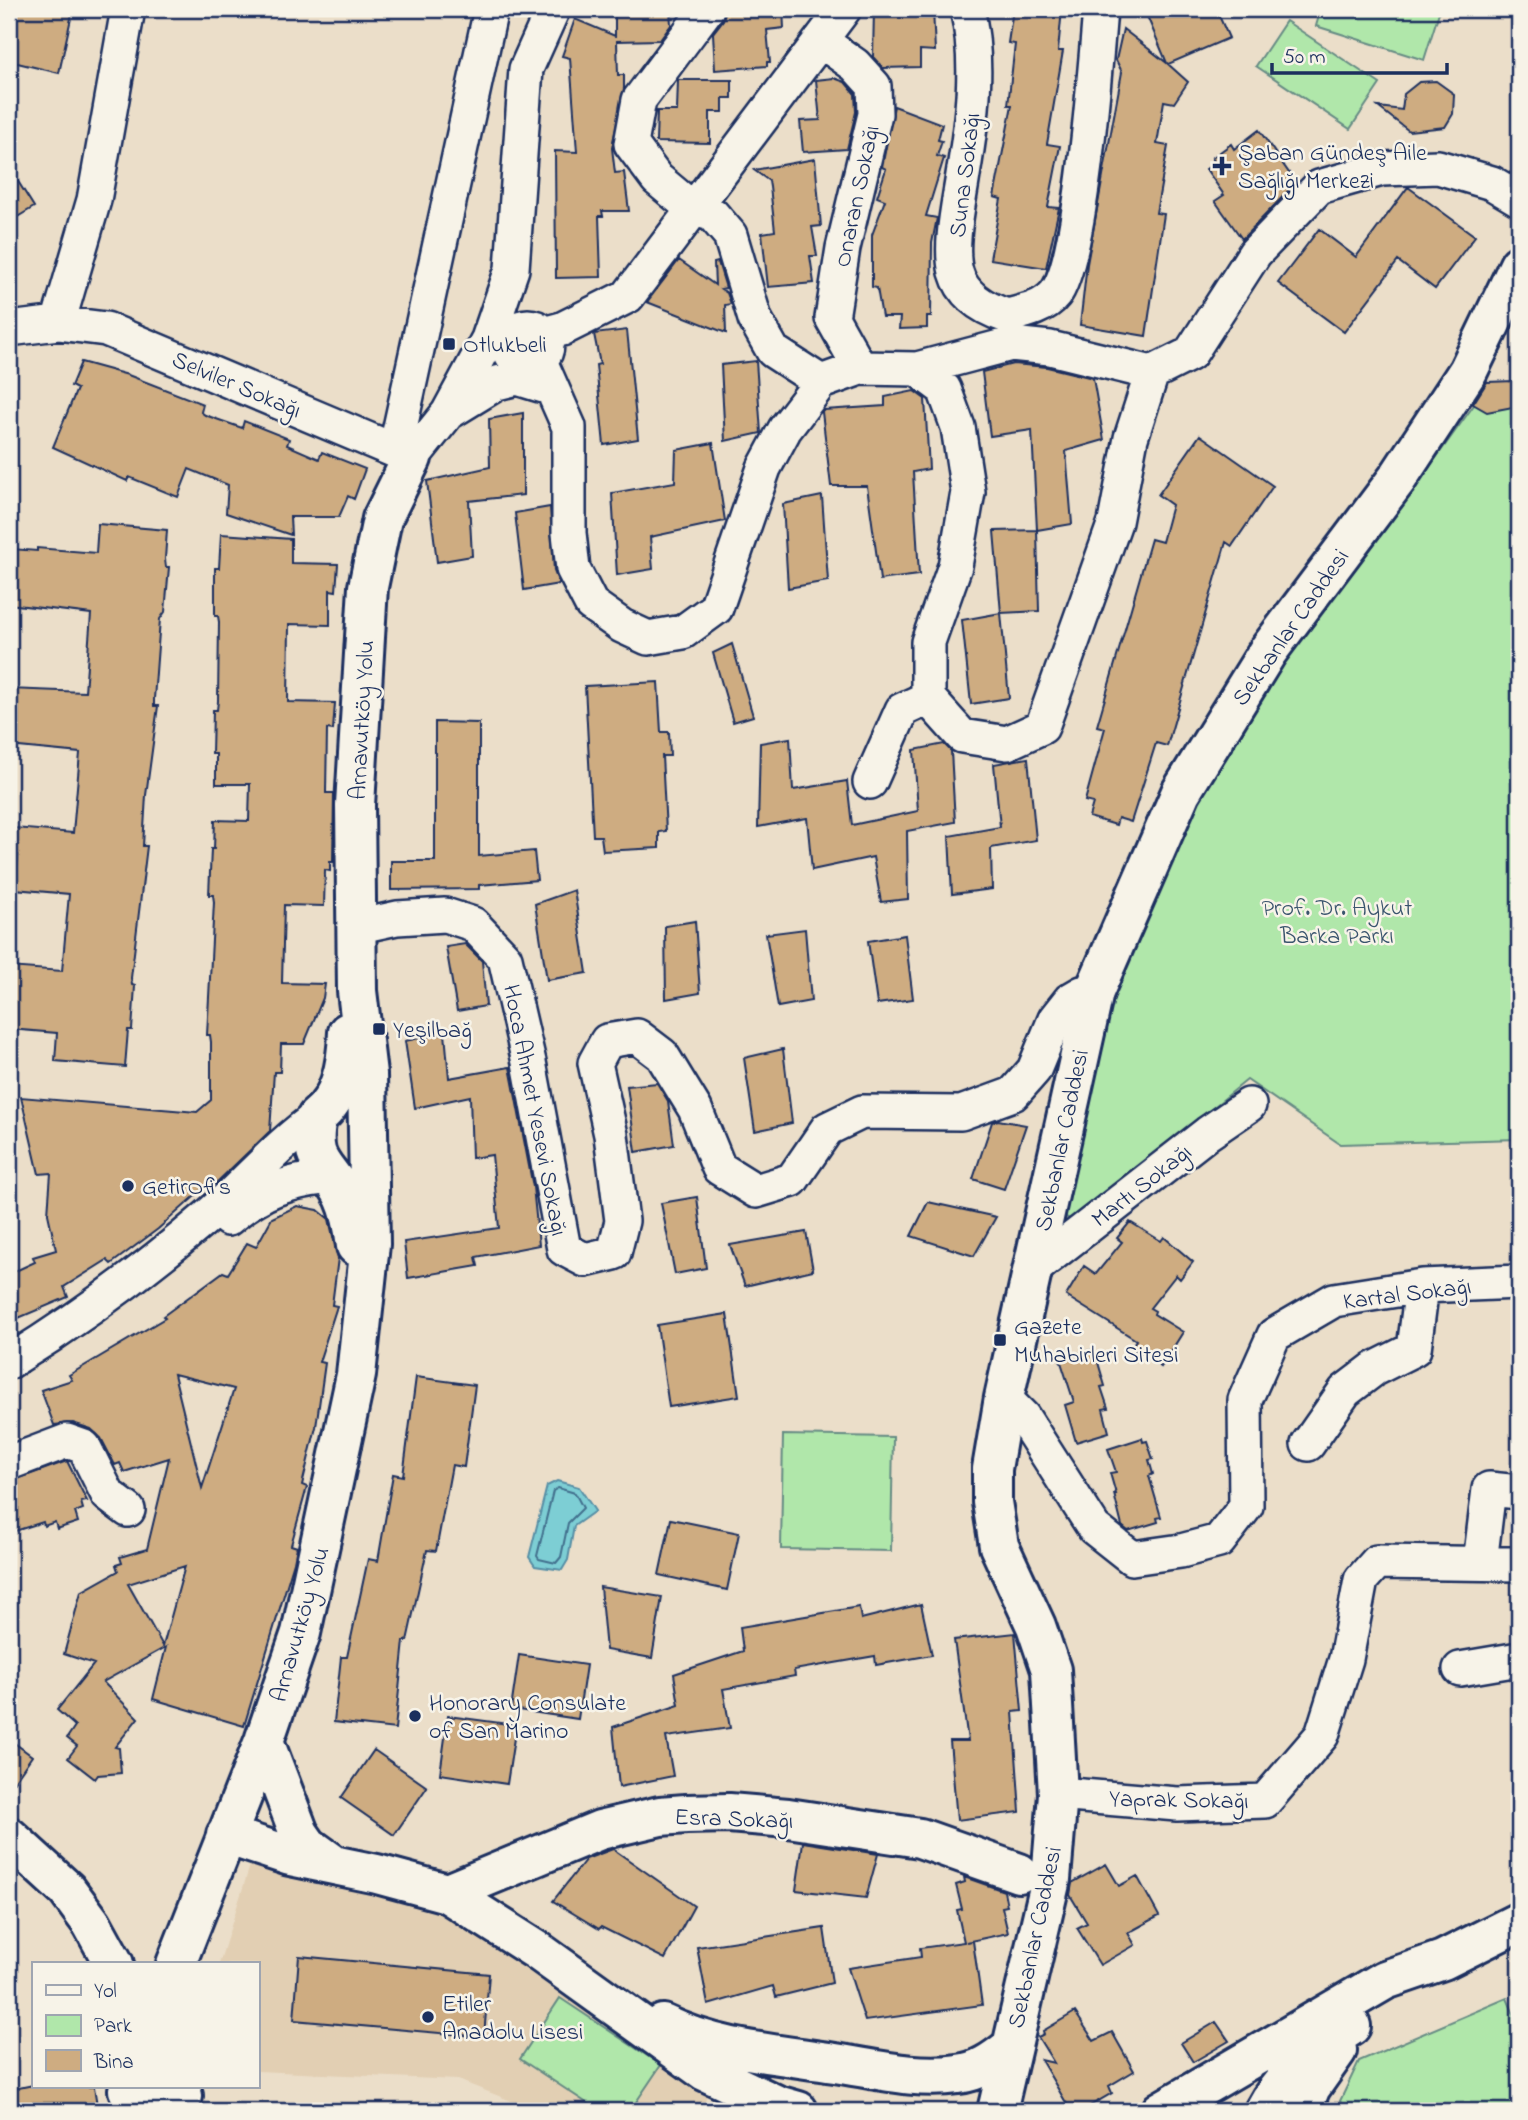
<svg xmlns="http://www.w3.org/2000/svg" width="1528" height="2120" viewBox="0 0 1528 2120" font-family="'Indie Flower',sans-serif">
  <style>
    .built { fill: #e2cfb3 }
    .green { fill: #b0e7aa; stroke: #668b84; stroke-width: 2 }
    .water { fill: #7dced4; stroke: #568ea5; stroke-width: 2 }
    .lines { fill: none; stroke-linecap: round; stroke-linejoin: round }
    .shore { stroke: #426f8d; stroke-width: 2 }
    .building { fill: #ceac81; stroke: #1b2f5e; stroke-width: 2; fill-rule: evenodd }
    .minor-casing { stroke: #1b2f5e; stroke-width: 38 }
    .major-casing { stroke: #1b2f5e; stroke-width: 44 }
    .minor { stroke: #f7f3e8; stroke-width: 33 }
    .major { stroke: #f7f3e8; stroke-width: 38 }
    .poi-dot { fill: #1b2f5e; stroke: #f7f3e8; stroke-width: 2.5 }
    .labels { text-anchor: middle; stroke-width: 5; stroke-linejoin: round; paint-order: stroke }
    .poi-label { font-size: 24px; fill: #1b2f5e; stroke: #f7f3e8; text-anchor: start }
    .street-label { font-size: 24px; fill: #1b2f5e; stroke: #f7f3e8 }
    .park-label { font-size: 24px; fill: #39546d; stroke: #f7f3e8 }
  </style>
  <rect width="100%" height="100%" fill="#ebdec9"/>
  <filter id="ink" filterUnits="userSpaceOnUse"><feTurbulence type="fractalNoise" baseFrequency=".0143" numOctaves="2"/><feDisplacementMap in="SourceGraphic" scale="14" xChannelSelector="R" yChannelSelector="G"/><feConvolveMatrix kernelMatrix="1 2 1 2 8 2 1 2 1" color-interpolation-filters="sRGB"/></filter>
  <g filter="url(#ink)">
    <path class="built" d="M253 1856 422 1898 708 2091 702 2111H537L458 2080 257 2071V1964H219Z"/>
    <path class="green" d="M1321 9H1440L1424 60 1316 26Z
      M1286 21 1380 84 1350 129 1256 66Z
      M1479 398 1519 401V1139L1340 1144 1247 1080 1074 1221 1057 1213 1121 969 1165 859 1232 728 1375 543Z
      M783 1435 893 1437 891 1551 781 1549Z
      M560 1998 661 2065 630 2111H599L520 2059Z
      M1507 1998 1519 2026V2111H1345L1340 2101 1359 2061Z"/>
    <path class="water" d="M557 1481 579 1487 595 1511 574 1526 568 1560 562 1570 535 1566 529 1557 547 1486Z"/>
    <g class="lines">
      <path class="shore" d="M558 1488 575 1493 583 1508 568 1523 561 1557 556 1563 539 1559 537 1556 553 1491Z"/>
    </g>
    <path class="building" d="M17 9H73L59 73 9 61Z
      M615 9H670L671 25 660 40 617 41 618 75H624V88L612 148 615 173 624 172 629 211H602L603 216H599L601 277 556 278 555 151 577 152 570 58 562 56 575 19 615 36Z
      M726 9H783L784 28 767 30 770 62H767V66L715 70 713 33 723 20Z
      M874 9H933L935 51 920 50V67L883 68 873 57Z
      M1013 9H1062L1058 51H1063L1047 144 1060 146 1048 207 1059 208 1046 268 990 259 1001 199 994 197 1012 105H1008L1015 44 1008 43Z
      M1144 9H1216L1229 38 1168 64 1188 82 1174 103 1164 101 1157 144 1168 146 1156 213 1164 214 1146 336 1080 325 1087 264 1122 72 1116 60 1123 29 1167 63Z
      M834 78 845 82 855 94 856 112 847 149 803 152 800 121 820 120 816 80Z
      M678 80H732V98H723V112H710V143L656 142 657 111H677Z
      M1436 81 1454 94 1453 114 1445 127 1409 131 1378 107 1402 110 1404 94 1419 82Z
      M894 106 942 124 938 140 942 141 937 156 944 158 926 216 937 218 932 243 931 317H927V328L899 329 900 317H882L877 288 872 287V235L885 200 877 197 886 169 882 167Z
      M1259 130 1296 183 1242 239 1215 201 1224 195 1206 169 1215 163 1212 158 1231 144 1234 149Z
      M815 159 821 226 812 227 817 256H810L814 283 768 287 762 233 775 231 770 187 769 181 754 170Z
      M9 167 34 207 9 222Z
      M1408 187 1475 236 1435 289 1398 261 1344 332 1278 283 1319 229 1356 257Z
      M679 260 715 285 714 263 718 262 726 288 721 289 727 293 731 304 725 305 726 333 647 302Z
      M627 330 638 439 604 445 596 365 600 364 594 334Z
      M756 361 761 433 725 441 721 365Z
      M81 362 128 375 203 404 201 412 205 415 242 428 244 421 289 439 287 445 319 459 322 452 365 469 354 499 348 496 339 517H290L291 535 226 513 228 485 189 469 178 497 129 477 127 481 53 447 77 389 71 386Z
      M1013 364 1047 367 1093 378 1104 440 1066 451 1072 524 1037 530 1032 430 990 436 982 372Z
      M1514 381 1518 406 1487 412 1473 404 1487 382Z
      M914 391 925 399 929 469 913 472 919 575 880 580 867 486H831L822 412 824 410 885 406V397Z
      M523 413V495L469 501 472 556 437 562 427 481 490 467 489 419Z
      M1200 435 1273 486 1232 546 1226 542 1167 746 1156 743 1131 822 1118 818 1116 825 1089 817 1093 803 1085 801 1105 728 1097 726 1151 539 1162 542 1172 505 1158 495Z
      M713 443 725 521 650 537 653 569 617 575 612 493 675 482 676 450Z
      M822 496 828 581 788 588 783 504Z
      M550 507 554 571 559 584 524 590 515 513Z
      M98 524 167 530 165 559 166 567H169L165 612 160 619 154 699V706H158L146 795 143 846H147L131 978 132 985 135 986 132 1030H128L125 1067 55 1061 57 1033 9 1029V967L62 971 69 894 15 889 18 855H14L15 828 73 833 80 753 9 746V689L85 692 91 614 9 604 12 549 37 551V548L96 553Z
      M1037 530 1039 611 1001 613 994 531Z
      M221 534 291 539V563L338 564 336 591 330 590V625L289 624 288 702 335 703 333 730 327 729 326 793H334L333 862H330V871L325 870 324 906 284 905 282 983 325 984 323 998 304 1044H281L280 1072H274L270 1131 215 1184 212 1181 158 1229 111 1264 107 1260 64 1287 68 1297 9 1322V1274L35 1262 33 1257 56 1250 48 1214 51 1173 39 1174 21 1097 197 1112 211 1100V1042L210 1035H207L214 902 213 895H209L211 849H214L215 820 249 821 250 784H216V754H212L213 710H217L218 701 219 622 218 616H215V568H219Z
      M1001 613 1009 698 971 704 962 620Z
      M732 644 753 716 733 722 713 653Z
      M658 682 661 732H669L670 756H662L666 831 659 832V848L603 851 601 836H593L585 686Z
      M435 722 479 723V856L534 851 537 880 479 885V889L391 890V861H435Z
      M790 738 793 790 847 781 852 825 918 811 914 750 944 744 951 751 955 822 907 831 908 899 881 902 873 857 812 870 807 818 758 827 760 743Z
      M1028 758 1036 840 991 848 992 889 952 894 949 836 1000 827 994 764Z
      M574 890 587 973 547 980 535 904Z
      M695 921 700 993 666 999 665 926Z
      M805 929 811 1001 778 1007 766 934Z
      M905 935 913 999 877 1004 868 941Z
      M465 944 482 961 486 1006 457 1011 446 947Z
      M445 1033 449 1078 510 1067 533 1187 539 1245 476 1257 478 1266 408 1278 404 1242 499 1228 492 1155 472 1158 470 1096 415 1108 405 1041Z
      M783 1049 792 1123 755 1131 744 1058Z
      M657 1083 668 1101 674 1145 636 1152 627 1086Z
      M998 1120 1026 1125 1004 1189 973 1179 992 1122Z
      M697 1197 706 1268 675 1274 661 1203Z
      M928 1202 996 1217 974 1256 911 1236Z
      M297 1206 318 1210 329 1219 338 1258 332 1305 337 1306 319 1362 325 1363 316 1427 302 1485 307 1487 291 1545 297 1547 294 1562 244 1726 153 1699 166 1647 103 1682 138 1718 115 1747 119 1748 121 1773 98 1775 95 1779 68 1758 77 1746 67 1738 75 1726 57 1710 94 1664 64 1654 81 1592 118 1571 116 1565 122 1563 120 1557 147 1549 169 1458 124 1472 120 1463 115 1465 101 1438 91 1429 73 1423 54 1425 41 1390 72 1380 69 1375 165 1318 163 1316 223 1272 228 1274 247 1243 256 1247 272 1218ZM174 1374 234 1389 202 1488ZM185 1566 163 1646 128 1584Z
      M1130 1222 1161 1241 1164 1237 1193 1262 1180 1279 1176 1275 1150 1308 1155 1311 1154 1314 1183 1332 1161 1367 1131 1347 1136 1340 1066 1296 1084 1266 1096 1274 1122 1242 1117 1238Z
      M806 1232 813 1270 745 1286 730 1245Z
      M727 1314 739 1396 669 1407 657 1325Z
      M1094 1349 1105 1386 1101 1387 1108 1408 1103 1409 1109 1432 1076 1442 1065 1405 1074 1402 1060 1359Z
      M416 1377 475 1385 464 1467 452 1465 436 1551 427 1550 407 1641H404L395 1729 334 1722 341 1657H347L368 1559 378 1561 393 1474 403 1476Z
      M1142 1438 1143 1442 1147 1441 1153 1459 1149 1460 1153 1474 1149 1476 1161 1517 1157 1518 1158 1522 1128 1531 1122 1526 1114 1494H1116L1110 1473 1116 1472 1108 1449Z
      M67 1461 87 1501 81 1502 83 1509 75 1512 78 1522 57 1529 55 1522 44 1526 43 1522 9 1533V1482Z
      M671 1519 739 1533 727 1590 659 1575Z
      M600 1587 662 1597 652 1658 606 1650Z
      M921 1604 932 1655 876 1665 875 1656 794 1670 795 1676 723 1689 730 1728 666 1737 673 1776 619 1787 613 1727 679 1705 674 1674 743 1651 740 1627 859 1607 861 1619Z
      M1015 1633 1022 1711 1013 1712 1020 1812 957 1820 950 1741H968L954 1640Z
      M519 1655 586 1665 578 1719 511 1709Z
      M448 1716 516 1725 507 1784 440 1774Z
      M9 1739 32 1756 9 1789Z
      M374 1750 427 1787 394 1835 341 1798Z
      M803 1842 878 1854 866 1898 796 1890Z
      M613 1849 694 1906 665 1959 601 1927 599 1929 553 1901 586 1859Z
      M1106 1864 1119 1886 1137 1876 1159 1916 1128 1933 1135 1945 1100 1965 1077 1928 1087 1923 1070 1895 1072 1883Z
      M964 1877 1004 1891 1007 1906 1002 1907 1008 1933 966 1942 973 1941 982 2005 865 2021 848 1968 921 1957 920 1948 964 1942 957 1910 962 1909 956 1885 965 1882Z
      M824 1928 832 1983 776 1997 773 1986 708 2005 697 1947Z
      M299 1956 489 1974 484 2037 294 2020Z
      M1075 2012 1094 2041 1112 2032 1134 2071 1109 2086 1112 2093 1081 2111H1071L1041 2060 1054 2063 1038 2037 1044 2034 1043 2031Z
      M1216 2022 1229 2041 1193 2062 1181 2043Z
      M33 2085 94 2087 98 2111H9V2090Z"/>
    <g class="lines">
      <defs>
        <path id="minor" d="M707 9 639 100 631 144 657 179 693 209 712 214 730 235 755 319 773 351 821 382
          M967 9C980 62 972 121 963 175 959 203 949 245 956 272 963 297 985 309 1007 316
          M821 41 855 65 874 86 875 114 843 248 832 318 860 368
          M1007 316C1023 312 1044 308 1055 294 1081 263 1096 59 1100 9
          M58 323 94 200 128 9
          M509 345a19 19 0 1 1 38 0a19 19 0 1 1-38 0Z
          M9 329 58 323 106 329 412 458
          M543 334 562 329 628 296 844 9
          M539 359 569 427V533L573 569 591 604 622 626 648 638 683 632 716 608 764 468 785 429 821 382 860 368 917 369 944 389 958 427 968 492 955 566 928 642V698L962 736 1007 743 1042 727 1115 522 1131 438 1152 373
          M917 369 1011 344 1050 348 1152 373 1190 354 1255 253 1319 187 1382 169 1438 167 1492 183 1519 199
          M448 413 497 383 517 378 550 388
          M395 451 491 9
          M412 458 448 413 488 339 512 269 526 69 553 9
          M870 782 902 710 928 698
          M356 927 397 918 445 915 473 924 505 958 529 1062 564 1249 585 1260 614 1253 622 1221 611 1135 595 1063 607 1041 637 1036 662 1055 695 1109 719 1168 756 1191 792 1180 827 1129 862 1112 961 1113 1013 1094 1034 1070 1055 1019 1070 1000 1082 993 1094 992
          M228 1219C262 1190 286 1182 330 1177
          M1035 1268 1208 1133 1249 1105
          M9 1362C79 1319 144 1271 207 1217 245 1184 276 1146 317 1117
          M1004 1398 1023 1417 1094 1528 1132 1558 1181 1551 1219 1541 1246 1506 1245 1400 1274 1335 1334 1300 1422 1286 1519 1282
          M1308 1444 1345 1391 1374 1369 1414 1349 1422 1286
          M9 1463 67 1441 84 1447 108 1495 128 1510
          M1480 1563 1489 1489 1519 1492
          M1460 1669 1519 1659
          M1058 1794 1177 1804 1265 1801 1322 1735 1346 1659 1361 1580 1377 1562 1519 1564"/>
        <path id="major" d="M348 1032C347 1062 342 1098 317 1117 308 1165 326 1161 344 1197 351 1212 354 1229 356 1246
          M264 1741 299 1833 308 1846 333 1864
          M226 1835 290 1856 377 1874 447 1893 538 1951 705 2071 777 2105 798 2111
          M9 1837 67 1890 92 1924 114 1964
          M447 1893 600 1830 660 1816 686 1814 729 1813 788 1818 920 1838 1019 1873
          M176 1964 264 1741 301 1633 356 1375 370 1244 367 1074 357 991 355 805 368 587 382 519 412 458
          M663 2024C716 2050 776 2054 835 2063 875 2069 917 2080 958 2074 978 2072 994 2061 1010 2048
          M128 2090 183 2096
          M997 2111 1051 1879 1058 1794 1051 1670 1036 1626 999 1546 992 1502V1469L1004 1398 1094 992 1181 792 1268 651 1397 479 1468 371 1519 265
          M1161 2111 1385 1980 1443 1960 1519 1922
          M1264 2111C1284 2073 1315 2049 1351 2026
          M1301 2111 1311 2087 1337 2050"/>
      </defs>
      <use href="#minor" class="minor-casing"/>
      <use href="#major" class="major-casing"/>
      <use href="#minor" class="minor"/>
      <use href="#major" class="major"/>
    </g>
  </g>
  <g class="poi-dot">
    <path d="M1218.5 155.5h7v7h7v7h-7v7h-7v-7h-7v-7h7z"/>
    <rect x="442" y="337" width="14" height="14" rx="3.5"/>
    <rect x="372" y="1022" width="14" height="14" rx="3.5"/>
    <circle cx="128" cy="1186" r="7"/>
    <rect x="993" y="1333" width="14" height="14" rx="3.5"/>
    <circle cx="415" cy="1716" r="7"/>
    <circle cx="428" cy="2017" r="7"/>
  </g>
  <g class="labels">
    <g class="poi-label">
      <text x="1238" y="160">Şaban Gündeş Aile<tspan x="1238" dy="28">Sağlığı Merkezi</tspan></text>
      <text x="463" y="352">Otlukbeli</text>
      <text x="393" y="1037">Yeşilbağ</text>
      <text x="142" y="1194">GetirOfis</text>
      <text x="1014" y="1334">Gazete<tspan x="1014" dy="28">Muhabirleri Sitesi</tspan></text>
      <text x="429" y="1710">Honorary Consulate<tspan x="429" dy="28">of San Marino</tspan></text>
      <text x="442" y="2011">Etiler<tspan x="442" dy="28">Anadolu Lisesi</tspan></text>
    </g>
    <g class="street-label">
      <text transform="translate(964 175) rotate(-83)" y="8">Suna Sokağı</text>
      <text transform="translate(856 196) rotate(-78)" y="8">Onaran Sokağı</text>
      <text transform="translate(237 384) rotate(23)" y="8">Selviler Sokağı</text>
      <text transform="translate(1290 627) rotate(-55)" y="8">Sekbanlar Caddesi</text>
      <text transform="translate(361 720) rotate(-87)" y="8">Arnavutköy Yolu</text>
      <text transform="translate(536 1110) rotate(79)" y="8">Hoca Ahmet Yesevi Sokağı</text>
      <text transform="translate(1061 1140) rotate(-78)" y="8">Sekbanlar Caddesi</text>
      <text transform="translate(1141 1185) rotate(-38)" y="8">Martı Sokağı</text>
      <text transform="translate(1407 1293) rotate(-7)" y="8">Kartal Sokağı</text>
      <text transform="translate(299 1624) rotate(-74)" y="8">Arnavutköy Yolu</text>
      <text transform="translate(1179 1799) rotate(1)" y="8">Yaprak Sokağı</text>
      <text transform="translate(734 1818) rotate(2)" y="8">Esra Sokağı</text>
      <text transform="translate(1034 1937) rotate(-78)" y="8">Sekbanlar Caddesi</text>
    </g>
    <g class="park-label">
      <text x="1337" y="915">Prof. Dr. Aykut<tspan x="1337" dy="28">Barka Parkı</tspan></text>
    </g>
  </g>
  <rect width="1528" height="2120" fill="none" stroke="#f7f3e8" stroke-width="35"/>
  <rect x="18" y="18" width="1493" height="2085" fill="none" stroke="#1b2f5e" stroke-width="2.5" filter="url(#ink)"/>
  <rect x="32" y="1962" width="228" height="126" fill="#f7f3e8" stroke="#9fa5b1" stroke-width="2"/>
  <rect x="46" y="1985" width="35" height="10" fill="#f7f3e8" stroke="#9fa5b1" stroke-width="2"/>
  <text x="94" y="1997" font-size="21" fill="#1b2f5e">Yol</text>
  <rect x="46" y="2015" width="35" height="21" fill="#b0e7aa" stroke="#9fa5b1" stroke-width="2"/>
  <text x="94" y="2032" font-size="21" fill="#1b2f5e">Park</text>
  <rect x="46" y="2050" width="35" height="21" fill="#ceac81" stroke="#9fa5b1" stroke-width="2"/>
  <text x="94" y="2068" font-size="21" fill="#1b2f5e">Bina</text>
  <path d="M1272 63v10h175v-10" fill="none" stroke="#1b2f5e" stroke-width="3.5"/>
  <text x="1283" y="63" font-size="21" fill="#1b2f5e" stroke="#f7f3e8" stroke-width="5" paint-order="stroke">50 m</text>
</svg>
